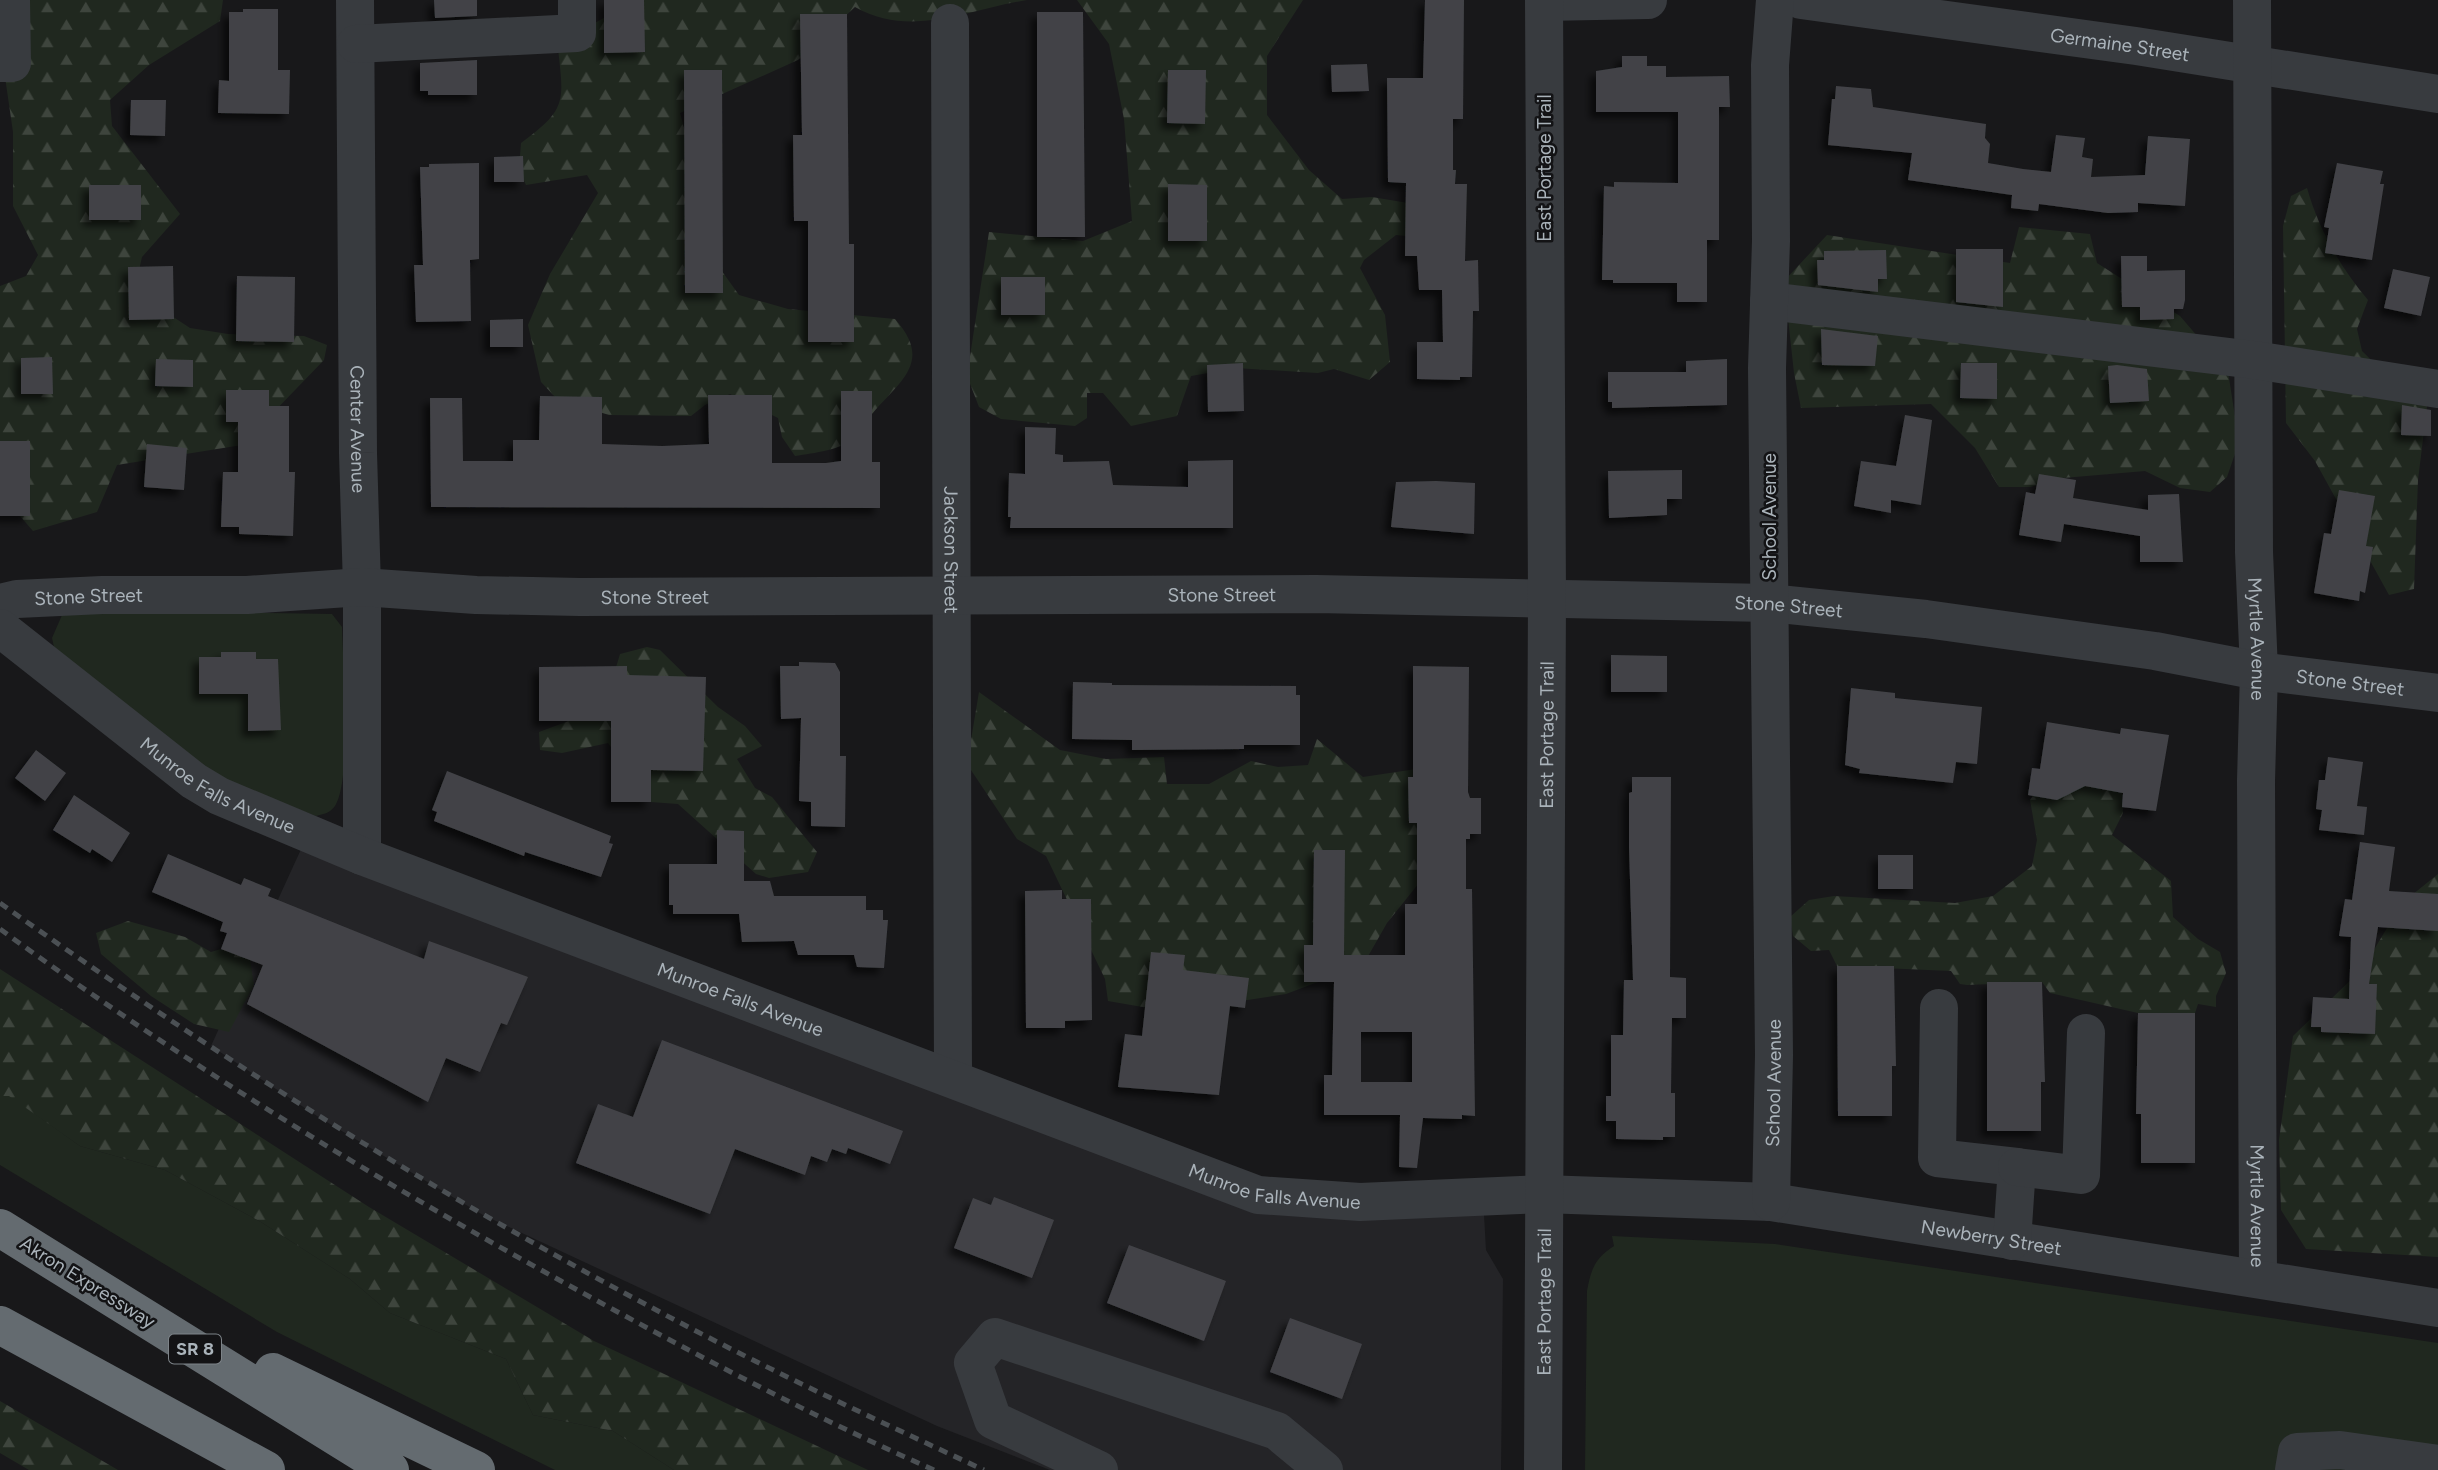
<svg xmlns="http://www.w3.org/2000/svg" width="2438" height="1470" viewBox="0 0 2438 1470" font-family="Figtree,sans-serif">
  <style>
    .built { fill: #242427 }
    .green { fill: #20281f }
    .forest { fill: url(#forest-firs) }
    .building { fill: #424347; fill-rule: evenodd; filter: url(#shadow) }
    .lines { fill: none; stroke-linecap: round; stroke-linejoin: round }
    .minor { stroke: #383b3f; stroke-width: 38 }
    .highway { stroke: #646b70; stroke-width: 38 }
    .rail { stroke: #4b5054; stroke-width: 5; stroke-dasharray: 9 7; stroke-linecap: butt }
    .labels { text-anchor: middle; stroke-width: 5; stroke-linejoin: round; paint-order: stroke }
    .shield { fill: #131315; stroke: #7d8388; stroke-width: 2 }
    .shield-label { font-size: 18px; font-weight: bold; fill: #aab3ba }
    .street-label { font-size: 19px; fill: #aab3ba; stroke: #131315 }
  </style>
  <defs>
    <pattern id="forest-firs" width="22" height="20" patternUnits="userSpaceOnUse" patternTransform="scale(1.75)"><rect width="22" height="20" fill="#20281f"/><path d="M5 1l3.5 6h-7zM16 11l3.5 6h-7z" fill="#3e453d"/></pattern>
    <filter id="shadow"><feDropShadow dx="-6" dy="6" stdDeviation="3.5" flood-color="#0009"/></filter>
  </defs>
  <rect width="100%" height="100%" fill="#18181a"/>
  <path class="built" d="M308 834 1182 1169 1483 1197 1486 1250 1503 1279 1501 1470H1050L937 1426 483 1215 320 1118 211 1046Z"/>
  <path class="green" d="M142 611 332 614 342 627C343 664 352 779 335 806 330 813 324 814 316 816L230 784 193 761 54 647 52 638 62 615Z
    M9 1095 80 1146 165 1170 261 1222 350 1279 390 1313 506 1359 533 1415 613 1431 674 1470H555L277 1332 0 1165V1096Z
    M1612 1236 1775 1244 2438 1343V1470H1585L1587 1291C1591 1269 1595 1258 1614 1246Z"/>
  <path class="forest" d="M15 0H223L220 21 149 65 110 100 112 126 180 214 142 257 134 291 190 328 228 334 304 336 327 345 324 360 242 445 117 465 97 512 33 531 0 493V286L26 276 38 255 13 206V132L3 63Z
    M636 0H1027C969 9 912 39 855 7L798 60 680 113 688 142 706 249 739 295 788 309 895 319C933 362 901 380 872 414 867 420 864 431 857 437 841 450 814 453 795 456L782 437 778 418 730 394 705 405 691 416 609 415 557 399 541 382 528 325 550 274 598 193 587 175 526 185 519 169 521 143C567 109 564 103 558 48L577 33Z
    M1077 0H1303L1267 56V115L1309 170 1342 199 1372 197 1408 203 1416 237 1396 235 1364 260 1360 268 1385 315 1390 362 1369 380 1334 369 1318 373 1236 368 1191 376 1177 416 1131 426 1103 393H1087V418L1075 426 1001 419 979 407 967 376 989 232 1083 241 1132 221 1124 119 1109 44Z
    M2307 188C2319 230 2340 267 2368 300L2357 329 2362 351 2405 393 2428 398 2418 480 2414 589 2389 595 2315 461 2286 423 2283 226 2291 196Z
    M2019 227 2090 234 2097 263 2180 316 2198 337 2223 340 2239 442 2227 477 2210 492 2180 488 2145 471 2063 478 2030 487H1999L1975 448 1931 404 1801 408 1794 373 1784 281 1827 235 2010 263Z
    M647 647 660 650 718 707 745 726 762 746 737 759 755 788 772 797 817 852 808 872 769 878 756 874 678 804 651 802 608 743 562 753 540 750 539 732 604 708 620 654Z
    M979 692 1060 750 1106 759 1164 757 1167 784H1209L1251 761 1278 767 1308 765 1317 739 1363 777 1423 768 1435 863 1387 923 1363 965 1286 994 1202 1007 1160 1010 1108 1001 1105 979 1046 856 1017 839 967 764Z
    M2042 783 2122 787 2123 813 2112 835 2171 881 2173 917 2198 939 2220 952 2226 973 2216 996V1007L2198 1004 2195 1013H2138L2050 993 2042 982 1967 985 1960 984 1951 971 1837 966 1829 950 1811 951 1793 936 1790 917 1809 900 1834 896 1955 903 1993 896 2032 866 2037 840 2030 800Z
    M2438 874V1257L2306 1249 2281 1210 2279 1140 2293 1036 2363 968 2402 903Z
    M128 921 185 937 211 952 221 949 250 959 254 985 229 1032 194 1024 151 996 101 954 96 933Z
    M0 969 369 1207 594 1341 868 1470H674L613 1431 533 1415 506 1359 390 1313 350 1279 261 1222 165 1170 80 1146 9 1096H0Z
    M0 1401 118 1470H29L0 1453Z"/>
  <path class="building" d="M434 0H477V16L435 18Z
    M604 0H644L645 52 604 53Z
    M1425 0H1464L1463 119H1453V170H1456L1455 184H1467L1465 261 1478 260 1479 311H1473L1472 377H1460V380L1417 379V342H1443L1442 290H1419L1417 256H1405L1406 183 1388 182 1387 78H1423Z
    M243 9H278V70H290L289 114 218 113 219 80 229 81V12H243Z
    M1037 12H1083L1085 237H1037Z
    M800 14H847L849 244H854V342H808V221H794L793 135H802Z
    M1622 56H1647V66H1666V77L1729 76 1730 107H1719V240H1707V302H1677V283H1613V280H1602L1604 186 1614 187V182L1678 183V112H1596V71L1622 67Z
    M477 60V95H428V91H420V63Z
    M1367 64 1369 91 1332 92 1331 65Z
    M684 70H722L723 293H685Z
    M1168 70H1206L1205 124 1167 123Z
    M1836 86 1871 89 1873 107 1986 124 1985 138 1990 144 1988 163 2023 169 2051 172 2056 135 2085 138 2082 157 2093 159 2091 177 2145 175 2148 136 2190 139 2185 206 2138 203V212L2108 213 2039 204 2038 211 2011 208 2012 195 1908 180 1912 153 1828 145 1832 99H1835Z
    M131 100H166L165 136 130 135Z
    M523 156 524 182H494V157Z
    M479 163V259L470 260 471 321 416 322 414 265H423L420 167H429V164Z
    M2337 163 2383 171 2380 184H2384L2372 260 2325 253 2329 228 2324 227Z
    M1168 184 1207 185V241H1168Z
    M89 185H141V220H89Z
    M1956 249H2003V307L1956 302Z
    M1886 250 1887 279H1878V292L1818 285 1817 260H1824V251Z
    M2121 256H2147V271L2185 270V300L2183 309H2174V319L2140 320V307H2122Z
    M173 266 174 319 129 320 128 267Z
    M2393 269 2430 277 2421 316 2384 308Z
    M237 276 295 277 294 342 236 341Z
    M1001 277H1045V315H1001Z
    M523 319V347H490V320Z
    M1821 329 1878 336 1875 366 1822 365Z
    M52 357 53 394H21V358Z
    M156 359 193 360V387L155 386Z
    M1727 359V405L1612 408V402H1608V372H1686V361Z
    M1243 363 1244 411 1208 412 1207 365Z
    M1961 363H1997V399L1960 398Z
    M2117 365 2147 369 2149 401 2110 403 2108 366Z
    M226 390H269V406H289V472H295L293 536 239 534V527H221L223 472H238V422H226Z
    M841 391H872V462H880V508L431 507 430 398H462L463 461H513V440H539L540 396 602 397V444L662 446 709 444 708 395H772V463H826L841 461Z
    M2402 405 2431 410V436L2401 435Z
    M1905 415 1932 420 1921 505 1891 500V513L1854 506 1861 461 1896 466Z
    M1025 427 1056 428 1055 454 1063 455V462L1109 461 1113 485 1188 487V461L1233 460V528H1010L1011 517H1008L1009 473 1025 474Z
    M0 441H30V516H0Z
    M147 444 187 448 184 490 144 487Z
    M1682 470V499H1667V515L1609 518 1608 471Z
    M2039 474 2076 480 2073 498 2148 510V495L2179 494 2183 562H2140V536L2064 524 2061 542 2019 535 2026 492 2035 494Z
    M1436 481 1475 483 1474 534 1391 527 1396 482Z
    M2339 490 2375 496 2366 546 2373 547 2365 593 2360 591 2359 601 2314 593 2324 533 2331 534Z
    M221 652H256V659H278L281 730 248 731V694H199V657H221Z
    M1611 655 1667 656V692H1611Z
    M799 662 835 663 840 672V756H846L845 827 811 826V802L799 801 801 718 781 719 780 666H799Z
    M627 666V675L706 677 703 771 651 770V802H611V721H539V667Z
    M1413 666 1469 667 1468 792 1470 798H1481V834H1470V839H1466V889H1472L1475 1116 1462 1115V1119L1423 1118 1417 1168 1399 1167 1400 1115H1324V1075H1332L1334 982H1304V945H1313L1314 850H1345L1344 955H1405V904H1417V823H1409L1408 777H1413ZM1361 1032H1412V1082H1361Z
    M1073 682 1112 683V685L1296 686V695H1300V745H1244V749L1132 750V740L1072 739Z
    M1851 688 1895 693V698L1982 707 1977 764 1956 762 1953 783 1859 773 1860 769 1845 765Z
    M2047 722 2120 734 2121 728 2169 735 2156 811 2122 807 2123 793 2085 786 2057 800 2028 795 2032 768 2040 769Z
    M36 750 66 773 45 801 15 778Z
    M2328 757 2363 762 2357 806 2367 807 2364 835 2319 830 2322 810 2316 809 2319 780H2325Z
    M447 771 611 836 609 843 613 844 601 877 525 852 524 856 434 821 437 812 432 810Z
    M1632 777H1671L1670 977 1686 978V1018H1672L1671 1093H1675V1137H1663V1140L1616 1139V1121H1606V1096H1611V1035H1623L1624 980H1633L1629 847V793L1632 792Z
    M74 795 130 833 112 862 92 849 90 853 53 830Z
    M717 830 744 831V881H770L774 896H866V910H883V920H888L884 968 857 967 854 955H798L794 941 742 942 739 914H673V905H669V864H717Z
    M2360 842 2395 847 2389 891 2438 894V931L2378 927 2369 984H2377L2375 1034 2321 1032V1027H2311L2313 997 2349 999 2351 937 2339 936 2345 899 2352 900Z
    M168 854 241 885 244 878 271 889 268 896 424 959 429 941 528 977 507 1025 501 1023 480 1072 446 1058 428 1102 247 1004 263 965 221 949 227 933 220 931 223 922 152 892Z
    M1878 855H1913V889H1878Z
    M1062 890V899H1091L1092 1020 1065 1021V1028H1026L1025 891Z
    M1151 952 1185 955 1183 970 1249 978 1245 1008 1230 1006 1219 1095 1118 1087 1125 1034 1142 1036Z
    M1837 966H1894L1896 1066H1892V1116H1838Z
    M1987 982H2042L2045 1082H2041V1131H1987Z
    M2138 1013H2195V1163H2141V1114H2136Z
    M662 1040 903 1131 890 1164 848 1148 846 1154 832 1149 827 1162 811 1156 805 1175 735 1149 710 1214 576 1163 598 1104 633 1117Z
    M994 1197 1054 1220 1032 1278 954 1248 973 1198 991 1205Z
    M1129 1245 1226 1281 1204 1341 1107 1303Z
    M1290 1318 1362 1344 1342 1399 1270 1372Z"/>
  <g class="lines">
    <g class="minor">
      <path id="s1" d="M355 0 358 453 362 587V856"/>
      <path id="s2" d="M1801 0 2136 46 2438 94"/>
      <path id="s3" d="M2252 0 2254 552 2259 671 2256 781 2258 1278"/>
      <path d="M1544 2 1648 0"/>
      <path id="s4" d="M950 23 953 1078"/>
      <path d="M356 44 577 33V0"/>
      <path d="M0 63H12L11 0"/>
      <path d="M1769 301 2254 360 2438 389"/>
      <path id="s5" d="M0 603 17 599 102 595H247L362 587 476 595 580 597 1316 594 1769 603 1926 619 2155 651 2259 671 2438 693"/>
      <path id="s6" d="M0 628 194 781 219 796 362 856 1258 1195 1360 1202 1543 1194 1771 1202 2438 1308"/>
      <path d="M1939 1008 1937 1158 2017 1167 2012 1241"/>
      <path d="M2017 1167 2081 1175 2086 1033"/>
      <path id="s7" d="M1771 1202 1774 1055 1767 368 1771 241 1770 65 1775 0"/>
      <path d="M1099 1470 993 1420 973 1363 995 1337 1277 1431 1324 1470"/>
      <path id="s8" d="M1543 1470 1547 597 1544 0"/>
      <path d="M2294 1470 2297 1452 2340 1450 2438 1464"/>
    </g>
    <path class="highway" d="M0 1228 390 1470
      M0 1325 266 1470
      M273 1372 476 1470"/>
    <path class="rail" d="M0 903C207 1050 421 1185 645 1304 756 1364 870 1417 984 1470
      M0 929C178 1059 368 1175 561 1281 683 1348 807 1414 934 1470"/>
  </g>
  <g class="labels">
    <rect class="shield" x="169" y="1334.5" width="52" height="29" rx="5"/>
    <g class="shield-label">
      <text x="195" y="1355">SR 8</text>
    </g>
    <g class="street-label">
      <text dy="7" stroke="none"><textPath href="#s2" startOffset="322">Germaine Street</textPath></text>
      <text transform="translate(1544 168) rotate(-90)" y="7">East Portage Trail</text>
      <text dy="7" stroke="none"><textPath href="#s1" startOffset="429">Center Avenue</textPath></text>
      <text transform="translate(1769 517) rotate(-90)" y="7">School Avenue</text>
      <text dy="7" stroke="none"><textPath href="#s4" startOffset="527">Jackson Street</textPath></text>
      <text dy="7" stroke="none"><textPath href="#s5" startOffset="1223">Stone Street</textPath></text>
      <text dy="7" stroke="none"><textPath href="#s5" startOffset="89">Stone Street</textPath></text>
      <text dy="7" stroke="none"><textPath href="#s5" startOffset="656">Stone Street</textPath></text>
      <text dy="7" stroke="none"><textPath href="#s5" startOffset="1790">Stone Street</textPath></text>
      <text dy="7" stroke="none"><textPath href="#s3" startOffset="639">Myrtle Avenue</textPath></text>
      <text dy="7" stroke="none"><textPath href="#s5" startOffset="2357">Stone Street</textPath></text>
      <text dy="7" stroke="none"><textPath href="#s8" startOffset="735">East Portage Trail</textPath></text>
      <text dy="7" stroke="none"><textPath href="#s6" startOffset="270">Munroe Falls Avenue</textPath></text>
      <text dy="7" stroke="none"><textPath href="#s6" startOffset="836">Munroe Falls Avenue</textPath></text>
      <text dy="7" stroke="none"><textPath href="#s7" startOffset="119">School Avenue</textPath></text>
      <text dy="7" stroke="none"><textPath href="#s6" startOffset="1404">Munroe Falls Avenue</textPath></text>
      <text dy="7" stroke="none"><textPath href="#s3" startOffset="1206">Myrtle Avenue</textPath></text>
      <text dy="7" stroke="none"><textPath href="#s6" startOffset="2126">Newberry Street</textPath></text>
      <text transform="translate(88 1282) rotate(32)" y="7">Akron Expressway</text>
      <text dy="7" stroke="none"><textPath href="#s8" startOffset="168">East Portage Trail</textPath></text>
    </g>
  </g>
</svg>
